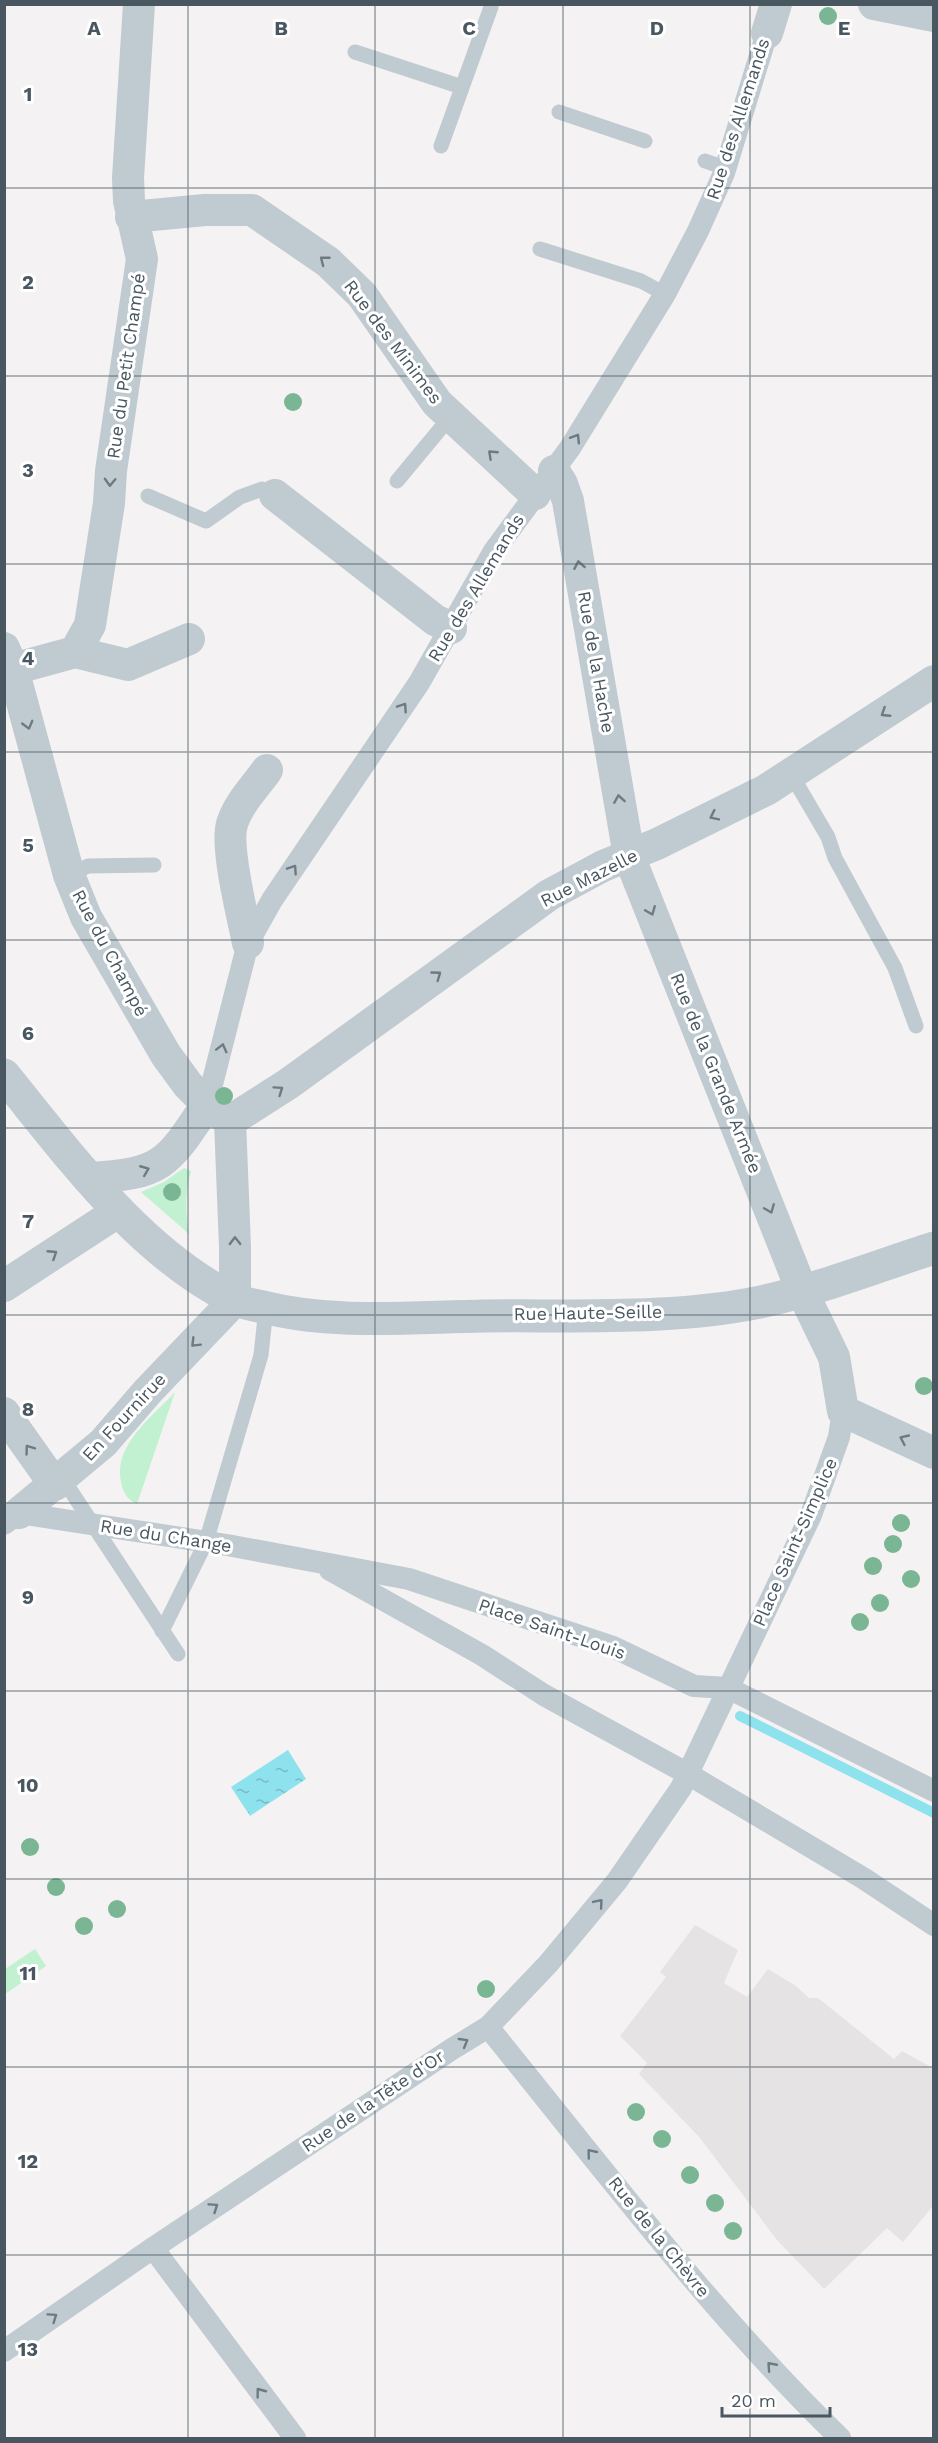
<svg xmlns="http://www.w3.org/2000/svg" width="938" height="2443" viewBox="0 0 938 2443" font-family="'Work Sans',sans-serif">
  <style>
    .education { fill: #e5e3e4 }
    .green { fill: #c1f1d0 }
    .water { fill: url(#water-ripples) }
    .lines { fill: none; stroke-linecap: round; stroke-linejoin: round }
    .stream { stroke: #8ee2ee; stroke-width: 10 }
    .service { stroke: #c0cad1; stroke-width: 15 }
    .pedestrian { stroke: #c0cad1; stroke-width: 22 }
    .minor { stroke: #c0cad1; stroke-width: 32 }
    .tertiary { stroke: #c0cad1; stroke-width: 33 }
    .tree { fill: #7ab693 }
    .oneway { stroke: #6d7a82 }
    .grid { fill: none; stroke: #495760; stroke-width: 1.5; stroke-opacity: 0.55 }
    .labels { text-anchor: middle; stroke-width: 6; stroke-linejoin: round; paint-order: stroke }
    .street-label { font-size: 18px; fill: #495760; stroke: #fff }
    .grid-label { font-size: 20px; text-anchor: middle; font-weight: bold; fill: #495760; stroke: #fff; stroke-width: 6; stroke-linejoin: round; paint-order: stroke }
  </style>
  <defs>
    <pattern id="water-ripples" width="26" height="14" patternUnits="userSpaceOnUse" patternTransform="scale(1.5)"><rect width="26" height="14" fill="#8ee2ee"/><path d="M2 4q2-2 4 0t4 0M15 11q2-2 4 0t4 0" fill="none" stroke="#76bac4"/></pattern>
  </defs>
  <rect width="100%" height="100%" fill="#f4f2f2"/>
  <path class="education" d="M695 1925 738 1950 724 1983 747 1997 768 1969 796 1986 809 1998H818L894 2059 902 2051 933 2068V2206L903 2242 887 2228 824 2289 777 2240 700 2138 639 2074 647 2063 620 2036 666 1977 660 1972Z"/>
  <path class="green" d="M184 1168 191 1171C185 1192 185 1212 189 1234L141 1192 164 1182Z
    M175 1392 137 1504C128 1500 123 1493 121 1482 113 1445 153 1416 175 1392Z
    M35 1949 46 1966 5 1994V1969Z"/>
  <path class="water" d="M288 1750 306 1779 250 1816 231 1787Z"/>
  <g class="lines">
    <path class="stream" d="M740 1716 934 1813"/>
    <path class="service" d="M355 52 462 87
      M559 112 645 141
      M441 146 491 7
      M705 161 725 168
      M540 249 641 281 665 294
      M397 481 451 416
      M148 496 206 521 240 497 262 489 275 495
      M791 774 828 837 835 858 895 968 916 1026
      M69 875 88 866 154 865
      M63 1479 178 1654
      M162 1631 206 1542 261 1355 266 1308"/>
    <path class="pedestrian" d="M207 1104 248 943 272 900 419 683 494 551 570 448 665 294 698 231 724 173 767 33
      M4 1524 19 1513 227 1545 409 1579 613 1647 694 1686 728 1688 934 1791
      M330 1570 482 1655 544 1695 688 1774 863 1878 934 1925
      M488 2027C602 2167 711 2313 840 2438
      M153 2248 295 2438
      M4 2351 153 2248 452 2049 488 2027 548 1964 617 1881 681 1788 811 1515 839 1437 843 1411"/>
    <path class="minor" d="M874 4 934 16
      M767 33 776 4
      M131 217 205 210H252L328 262 362 295 437 403 535 494
      M554 471 562 484 568 501 629 856 802 1291 834 1357 843 1411 934 1453
      M275 495 435 620 451 628
      M4 648 13 669 69 875 86 917 166 1055 188 1085 207 1104 230 1121 235 1247V1300L148 1391 103 1443 19 1513
      M75 652 90 625 109 503 111 471 142 259 129 201 128 178 139 4
      M13 669 75 652 128 665 189 639
      M248 943C243 918 225 847 232 824 238 804 255 787 267 770
      M230 1121 288 1084 549 895 603 866 657 844 766 790 934 681
      M88 1178C162 1174 167 1165 207 1104
      M4 1286 119 1211
      M4 1413 55 1485"/>
    <path class="tertiary" d="M4 1075C70 1156 138 1251 233 1299 242 1303 253 1305 263 1307 334 1325 412 1317 485 1316 574 1315 680 1320 765 1301 822 1288 878 1266 934 1248"/>
  </g>
  <g class="tree">
    <circle cx="828" cy="16" r="9"/>
    <circle cx="293" cy="402" r="9"/>
    <circle cx="224" cy="1096" r="9"/>
    <circle cx="172" cy="1192" r="9"/>
    <circle cx="924" cy="1386" r="9"/>
    <circle cx="901" cy="1523" r="9"/>
    <circle cx="893" cy="1544" r="9"/>
    <circle cx="873" cy="1566" r="9"/>
    <circle cx="911" cy="1579" r="9"/>
    <circle cx="880" cy="1603" r="9"/>
    <circle cx="860" cy="1622" r="9"/>
    <circle cx="30" cy="1847" r="9"/>
    <circle cx="56" cy="1887" r="9"/>
    <circle cx="117" cy="1909" r="9"/>
    <circle cx="84" cy="1926" r="9"/>
    <circle cx="486" cy="1989" r="9"/>
    <circle cx="636" cy="2112" r="9"/>
    <circle cx="662" cy="2139" r="9"/>
    <circle cx="690" cy="2175" r="9"/>
    <circle cx="715" cy="2203" r="9"/>
    <circle cx="733" cy="2231" r="9"/>
  </g>
  <defs><path id="oneway-chevron" d="M-2-3.5L2.5 0L-2 3.5" fill="none" stroke-width="1.6" stroke-linecap="round" stroke-linejoin="round" transform="scale(1.5)"/></defs>
  <g class="oneway">
    <use href="#oneway-chevron" transform="translate(324 260) rotate(-142)"/>
    <use href="#oneway-chevron" transform="translate(576 438) rotate(-58)"/>
    <use href="#oneway-chevron" transform="translate(492 454) rotate(-137)"/>
    <use href="#oneway-chevron" transform="translate(110 482) rotate(92)"/>
    <use href="#oneway-chevron" transform="translate(579 565) rotate(-100)"/>
    <use href="#oneway-chevron" transform="translate(403 707) rotate(-56)"/>
    <use href="#oneway-chevron" transform="translate(885 713) rotate(147)"/>
    <use href="#oneway-chevron" transform="translate(28 725) rotate(75)"/>
    <use href="#oneway-chevron" transform="translate(619 799) rotate(-99)"/>
    <use href="#oneway-chevron" transform="translate(714 816) rotate(154)"/>
    <use href="#oneway-chevron" transform="translate(293 869) rotate(-56)"/>
    <use href="#oneway-chevron" transform="translate(651 911) rotate(68)"/>
    <use href="#oneway-chevron" transform="translate(437 975) rotate(-36)"/>
    <use href="#oneway-chevron" transform="translate(222 1048) rotate(-76)"/>
    <use href="#oneway-chevron" transform="translate(279 1090) rotate(-35)"/>
    <use href="#oneway-chevron" transform="translate(145 1170) rotate(-22)"/>
    <use href="#oneway-chevron" transform="translate(770 1209) rotate(68)"/>
    <use href="#oneway-chevron" transform="translate(235 1241) rotate(-91)"/>
    <use href="#oneway-chevron" transform="translate(53 1254) rotate(-33)"/>
    <use href="#oneway-chevron" transform="translate(195 1343) rotate(135)"/>
    <use href="#oneway-chevron" transform="translate(904 1439) rotate(-155)"/>
    <use href="#oneway-chevron" transform="translate(29 1449) rotate(-126)"/>
    <use href="#oneway-chevron" transform="translate(599 1903) rotate(-50)"/>
    <use href="#oneway-chevron" transform="translate(464 2042) rotate(-30)"/>
    <use href="#oneway-chevron" transform="translate(591 2153) rotate(-129)"/>
    <use href="#oneway-chevron" transform="translate(214 2207) rotate(-34)"/>
    <use href="#oneway-chevron" transform="translate(53 2317) rotate(-35)"/>
    <use href="#oneway-chevron" transform="translate(771 2366) rotate(-132)"/>
    <use href="#oneway-chevron" transform="translate(260 2392) rotate(-127)"/>
  </g>
  <path class="grid" d="M188 4V2438M375 4V2438M563 4V2438M750 4V2438M4 188H934M4 376H934M4 564H934M4 752H934M4 940H934M4 1128H934M4 1315H934M4 1503H934M4 1691H934M4 1879H934M4 2067H934M4 2255H934"/>
  <g class="labels">
    <g class="street-label">
      <text transform="translate(738 119) rotate(-72)" y="6">Rue des Allemands</text>
      <text transform="translate(393 342) rotate(53)" y="6">Rue des Minimes</text>
      <text transform="translate(126 366) rotate(-82)" y="6">Rue du Petit Champé</text>
      <text transform="translate(476 588) rotate(-59)" y="6">Rue des Allemands</text>
      <text transform="translate(596 662) rotate(80)" y="6">Rue de la Hache</text>
      <text transform="translate(589 878) rotate(-27)" y="6">Rue Mazelle</text>
      <text transform="translate(110 953) rotate(62)" y="6">Rue du Champé</text>
      <text transform="translate(716 1073) rotate(68)" y="6">Rue de la Grande Armée</text>
      <text transform="translate(588 1313) rotate(-1)" y="6">Rue Haute-Seille</text>
      <text transform="translate(124 1417) rotate(-47)" y="6">En Fournirue</text>
      <text transform="translate(166 1536) rotate(9)" y="6">Rue du Change</text>
      <text transform="translate(795 1542) rotate(-66)" y="6">Place Saint-Simplice</text>
      <text transform="translate(552 1629) rotate(19)" y="6">Place Saint-Louis</text>
      <text transform="translate(373 2101) rotate(-34)" y="6">Rue de la Tête d'Or</text>
      <text transform="translate(659 2237) rotate(51)" y="6">Rue de la Chèvre</text>
    </g>
  </g>
  <g class="grid-label">
    <text x="94" y="35">A</text>
    <text x="281" y="35">B</text>
    <text x="469" y="35">C</text>
    <text x="657" y="35">D</text>
    <text x="844" y="35">E</text>
    <text x="28" y="101">1</text>
    <text x="28" y="289">2</text>
    <text x="28" y="477">3</text>
    <text x="28" y="665">4</text>
    <text x="28" y="852">5</text>
    <text x="28" y="1040">6</text>
    <text x="28" y="1228">7</text>
    <text x="28" y="1416">8</text>
    <text x="28" y="1604">9</text>
    <text x="28" y="1792">10</text>
    <text x="28" y="1980">11</text>
    <text x="28" y="2168">12</text>
    <text x="28" y="2356">13</text>
  </g>
  <rect width="938" height="2443" fill="none" stroke="#495760" stroke-width="12"/>
  <path d="M722 2407v9h108v-9" fill="none" stroke="#495760" stroke-width="3"/>
  <text x="731" y="2407" font-size="18" fill="#495760" stroke="#ffffff" stroke-width="4.5" paint-order="stroke">20 m</text>
</svg>
